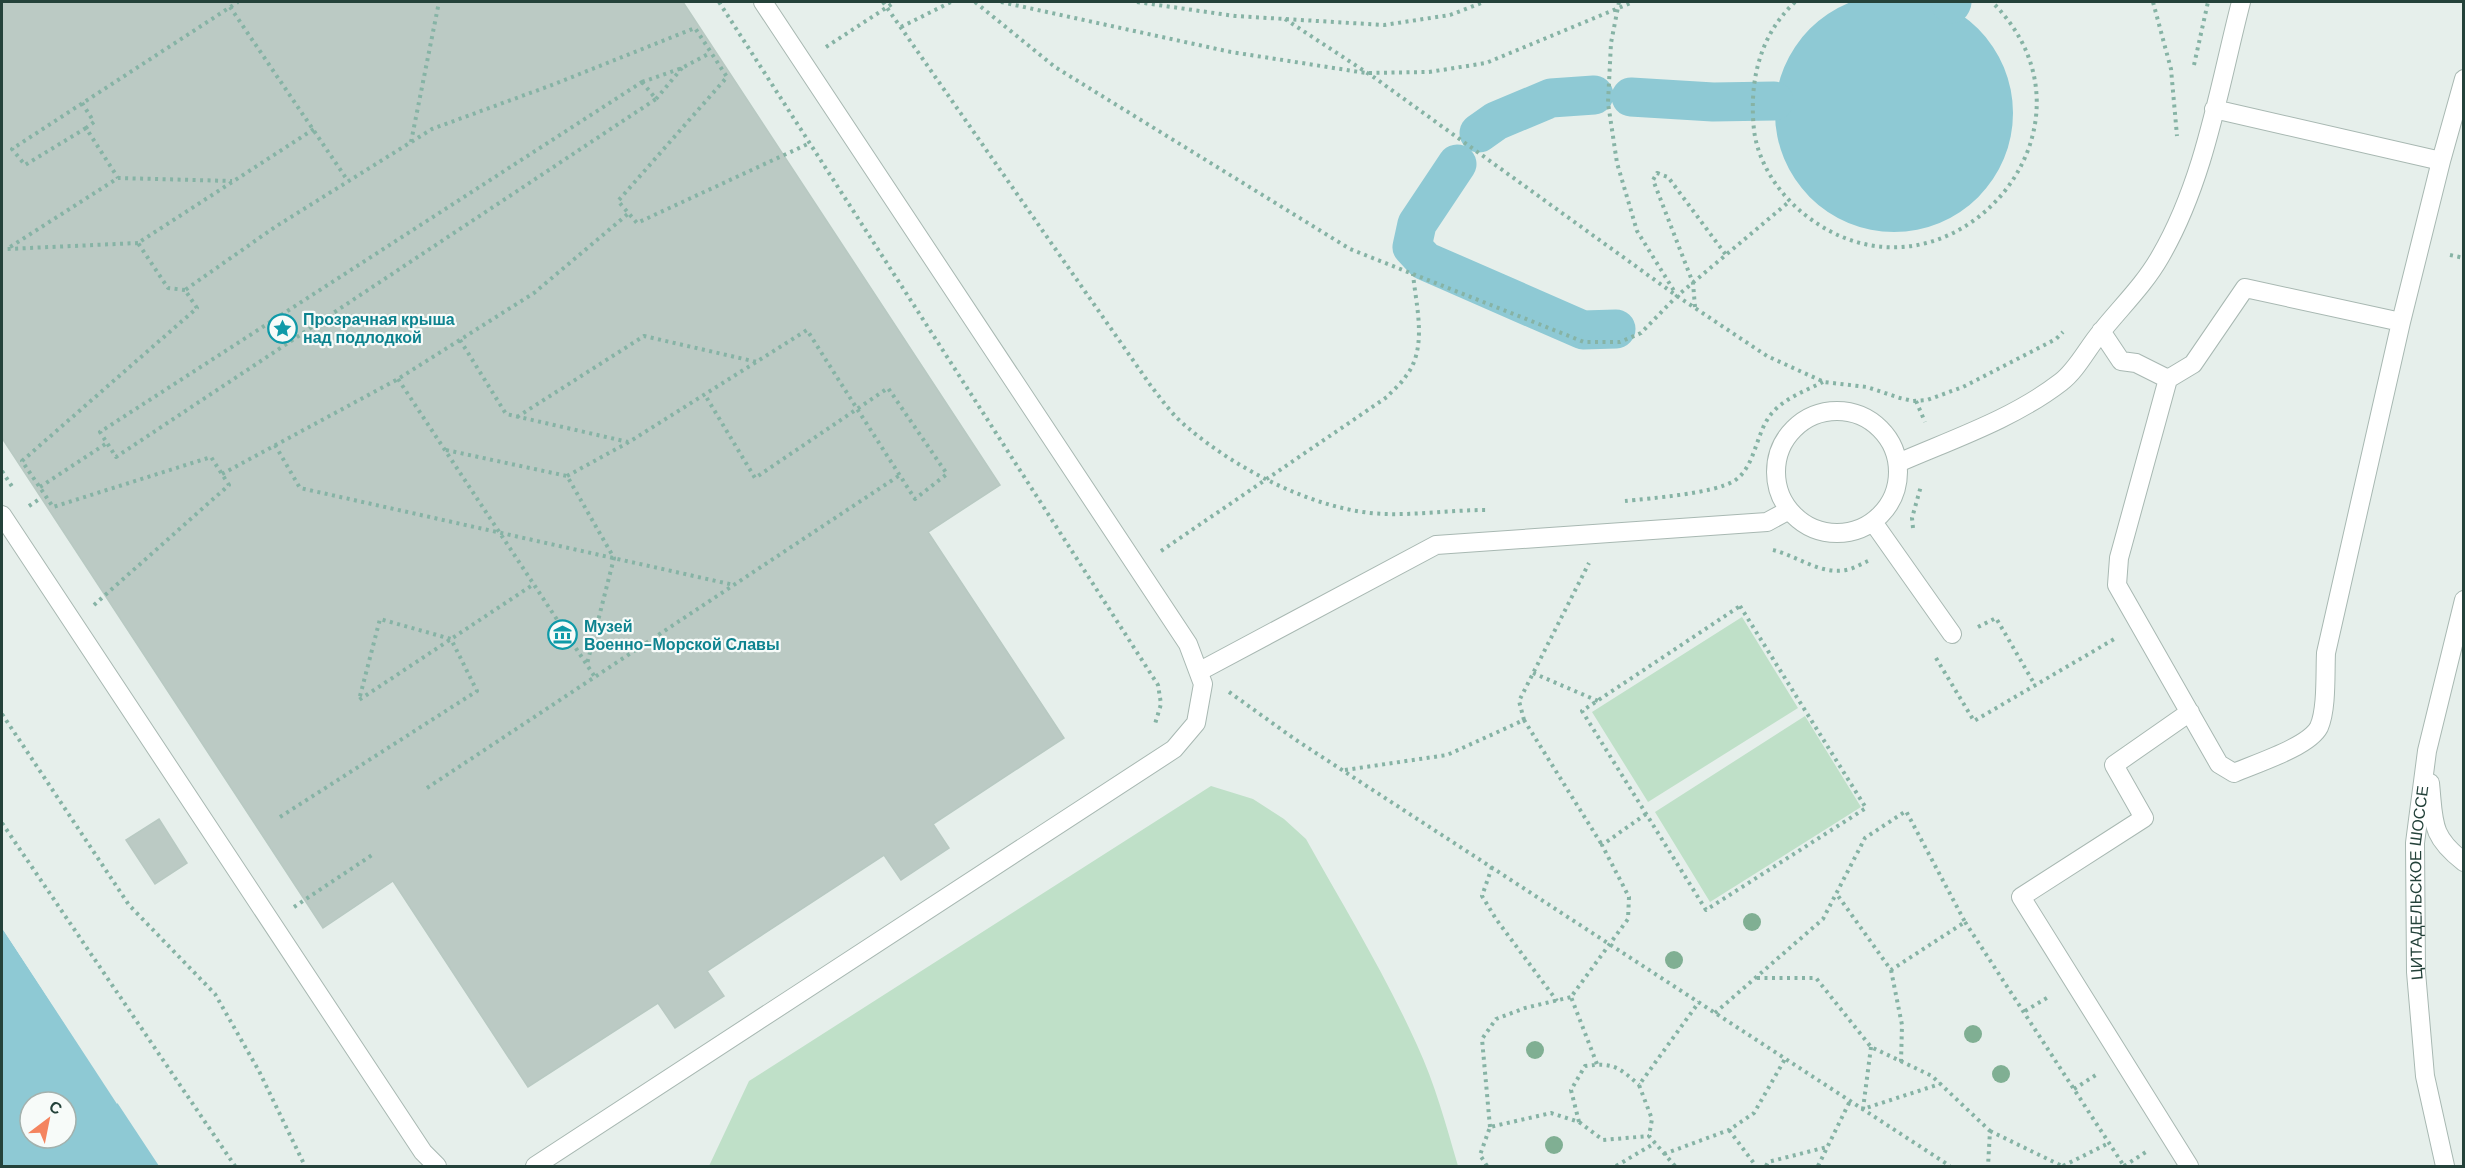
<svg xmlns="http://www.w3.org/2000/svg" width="2465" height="1168" viewBox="0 0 2465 1168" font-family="'DM Sans',sans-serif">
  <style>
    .green { fill: #bfe0c8 }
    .water { fill: #8ec9d4; fill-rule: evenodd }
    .pier { fill: #e6efeb }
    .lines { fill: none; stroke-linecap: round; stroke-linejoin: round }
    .canal { stroke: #8ec9d4; stroke-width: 39 }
    .building { fill: #bbcac4; stroke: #b8c9c2; stroke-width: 1.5 }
    .lane-casing { stroke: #a8b8b2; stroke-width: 20 }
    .street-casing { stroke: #a8b8b2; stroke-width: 20 }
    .path { stroke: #86b3a5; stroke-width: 4; stroke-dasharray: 3 4.5; stroke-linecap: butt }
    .lane { stroke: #fff; stroke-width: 18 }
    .street { stroke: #fff; stroke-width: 18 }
    .tree { fill: #80af93 }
    .labels { text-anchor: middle; stroke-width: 4.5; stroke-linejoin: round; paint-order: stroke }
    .culture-label { font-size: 16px; font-weight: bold; fill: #0d838f; stroke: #f7fbf9; text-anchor: start }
    .street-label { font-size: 16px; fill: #24423a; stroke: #f7fbf9 }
  </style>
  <rect width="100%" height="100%" fill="#e6efeb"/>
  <path class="green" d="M1742 617 1798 708 1648 802 1592 712Z
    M1805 716 1861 807 1710 902 1655 812Z
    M1211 786 1253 799 1284 819 1306 839C1344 907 1385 974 1417 1045 1435 1084 1446 1125 1458 1166H709L749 1081Z"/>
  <path class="water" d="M1775 113a119 119 0 1 1 238 0a119 119 0 1 1-238 0Z
    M2 928 159 1166H2ZM30 1102H66V1138H30Z"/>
  <path class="pier" d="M2 925 119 1101 117 1104 2 928Z"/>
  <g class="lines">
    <path class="canal" d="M1951 4 1952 2
      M1631 97 1713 102 1774 101
      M1479 133 1496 121 1551 98 1594 95
      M1457 164 1417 224 1412 247 1425 261 1583 330 1616 329"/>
  </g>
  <path class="building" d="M2 2H683L1000 485 928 532 1064 738 933 824 949 848 901 880 884 855 707 971 724 996 675 1028 658 1003 528 1087 393 881 323 928 2 438Z
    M159 819 187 863 155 884 126 840Z"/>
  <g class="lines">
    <defs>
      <path id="lane" d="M2214 109 2441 161 2464 79
        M2101 331 2121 361 2136 363 2168 379 2119 558 2117 585 2219 764 2234 773C2254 764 2309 747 2319 727 2327 709 2325 673 2326 653L2401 322 2441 161
        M2168 379 2193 364 2245 288 2401 322
        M1776 472a61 61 0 1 1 122 0a61 61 0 1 1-122 0Z
        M1898 463C1953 439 2013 419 2061 382 2077 370 2088 347 2101 332 2121 307 2144 285 2160 257 2205 180 2219 87 2241 2
        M2 515 423 1152 437 1166
        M1873 522 1952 634
        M1200 671 1436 545 1767 522 1789 510
        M535 1166 1174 749 1196 723 1203 684 1188 644 763 2
        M2189 1166 2021 897 2144 818 2114 765 2190 712"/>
      <g id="street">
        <path d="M2430 783C2434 822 2430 836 2464 862"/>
        <path id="s1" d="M2445 1166 2425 1076 2416 972 2415 843 2427 751 2464 600"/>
      </g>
    </defs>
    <use href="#lane" class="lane-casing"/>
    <use href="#street" class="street-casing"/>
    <path class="path" d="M719 2 1158 685 1161 704 1155 724
      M883 2 1151 386C1162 400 1173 416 1187 427 1237 470 1318 512 1385 514 1418 515 1452 510 1486 510
      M975 2 1055 67 1350 249 1584 342H1620L1641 333 1677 296 1790 201
      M1001 2 1231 52 1366 73 1429 72 1486 63 1633 2
      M1137 2 1235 16 1384 25 1450 15 1484 2
      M1619 2 1611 43 1608 103 1617 163 1637 231 1676 294
      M1795 2C1759 36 1749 82 1754 130 1758 163 1779 194 1804 214 1944 326 2121 130 1992 2
      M2153 2 2171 69 2177 136
      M230 7 348 181
      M1285 19 1375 78 1677 296 1767 356 1824 382 1867 387 1900 398 1913 401 1927 400 1963 387 2056 339 2063 332
      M901 27 951 2
      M826 47 895 2
      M2194 65 2208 2
      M642 82 656 99 116 457 100 432Z
      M642 82 682 68 710 53
      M656 99 682 68
      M82 103 94 122 86 128 118 178
      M86 128 25 165 12 149 238 2
      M411 142 439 2
      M138 243 7 249 118 178 232 181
      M2450 255 2464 258
      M185 290 168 288 138 243 314 129
      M1695 307 1693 283 1653 180 1657 173 1668 177 1726 255
      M460 340 506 414 628 442
      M398 379 595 677
      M1916 401 1925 422
      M517 417 644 336 757 362
      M275 445 300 488 734 585
      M446 450 567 476 614 558 587 664
      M2 471 13 488
      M222 474 398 379 534 293 629 213
      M567 476 629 442 807 330C843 387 879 443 915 499L947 474 888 388 755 478 705 395
      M40 487 107 443
      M1625 501C1651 498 1712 494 1734 481 1756 467 1755 433 1772 413 1785 398 1805 391 1823 382
      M29 506 41 498
      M1913 528 1912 518 1921 486
      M1773 550C1797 556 1821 575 1846 570 1853 569 1861 564 1868 561
      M1161 551 1387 397C1393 390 1401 384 1406 376 1428 348 1416 306 1413 274
      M94 605 229 485 211 457 53 507 22 461 197 308 185 290 275 227 432 129 552 85 695 28 727 77 618 201 637 223 810 143
      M1740 606 1866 808 1706 910 1582 711Z
      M1978 627 1996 618 2035 685
      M1936 658 1974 721 2116 638
      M1533 673 1598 701
      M1229 692 1296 740 1950 1166
      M2 714 129 905 215 994 259 1071 305 1166
      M1524 720 1519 701 1589 563
      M1345 770 1447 755 1524 720 1602 845
      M427 788 900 475
      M280 817 477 691 451 639 380 619 359 700 534 584
      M2 823 235 1166
      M1492 867 1482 896 1496 919 1557 1001
      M294 907 375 853
      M1965 922 2124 1166
      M1891 970 1902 1025 1901 1062
      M1757 978H1816L1871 1047 1932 1076 1990 1131 1988 1166
      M2025 1011 2050 996
      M1715 1013 1823 919 1865 838 1906 811 1965 922 1891 970 1836 893
      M1871 1047 1863 1109 1940 1084
      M1597 1064 1571 997 1628 919 1629 897 1602 845 1646 814
      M2074 1089 2099 1073
      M1579 1122 1571 1090 1585 1066C1612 1062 1619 1067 1639 1085
      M1490 1127 1482 1039 1496 1019 1525 1008 1571 997
      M1729 1130 1756 1166
      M1990 1131 2062 1166
      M1664 1154 1729 1130 1754 1113 1785 1059
      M1487 1166 1480 1155 1490 1127 1551 1113 1579 1122 1603 1140 1649 1136
      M1616 1166 1655 1143
      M1675 1166 1649 1136 1652 1119 1639 1085 1699 1002
      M1766 1166 1768 1162 1827 1147
      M1818 1166 1850 1101
      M2063 1166 2109 1143
      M2124 1166 2146 1152"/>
    <use href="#lane" class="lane"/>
    <use href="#street" class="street"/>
  </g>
  <g class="tree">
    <circle cx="1752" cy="922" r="9"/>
    <circle cx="1674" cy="960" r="9"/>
    <circle cx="1973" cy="1034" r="9"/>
    <circle cx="1535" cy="1050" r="9"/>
    <circle cx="2001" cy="1074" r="9"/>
    <circle cx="1554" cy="1145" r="9"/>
  </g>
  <defs>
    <symbol id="sight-ring" viewBox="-11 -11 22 22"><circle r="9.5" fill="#f7fbf9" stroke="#0f9aa8" stroke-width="1.5"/><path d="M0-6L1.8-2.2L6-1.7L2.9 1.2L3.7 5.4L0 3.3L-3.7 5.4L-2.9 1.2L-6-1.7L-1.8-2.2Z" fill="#0f9aa8"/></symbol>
    <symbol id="museum-ring" viewBox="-11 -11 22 22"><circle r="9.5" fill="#f7fbf9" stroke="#0f9aa8" stroke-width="1.5"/><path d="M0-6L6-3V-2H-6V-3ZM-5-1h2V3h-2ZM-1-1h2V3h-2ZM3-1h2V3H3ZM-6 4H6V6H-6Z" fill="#0f9aa8"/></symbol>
  </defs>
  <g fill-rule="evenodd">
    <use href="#sight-ring" x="266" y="312" width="33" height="33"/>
    <use href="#museum-ring" x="546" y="618" width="33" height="33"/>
  </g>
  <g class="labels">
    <g class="culture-label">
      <text x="303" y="325">Прозрачная крыша<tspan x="303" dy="18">над подлодкой</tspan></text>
      <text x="584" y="632">Музей<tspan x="584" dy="18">Военно-Морской Славы</tspan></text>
    </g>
    <g class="street-label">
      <text dy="6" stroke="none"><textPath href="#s1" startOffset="286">ЦИТАДЕЛЬСКОЕ ШОССЕ</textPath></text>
    </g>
  </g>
  <rect width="2465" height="1168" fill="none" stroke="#24423a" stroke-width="6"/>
  <g transform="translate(48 1120) rotate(32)"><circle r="28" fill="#f7fbf9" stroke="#a3b1ad" stroke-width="1.5"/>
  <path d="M0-4.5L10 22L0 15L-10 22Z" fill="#f4845f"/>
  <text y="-9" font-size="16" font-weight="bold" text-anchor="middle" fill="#24423a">С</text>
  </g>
</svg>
